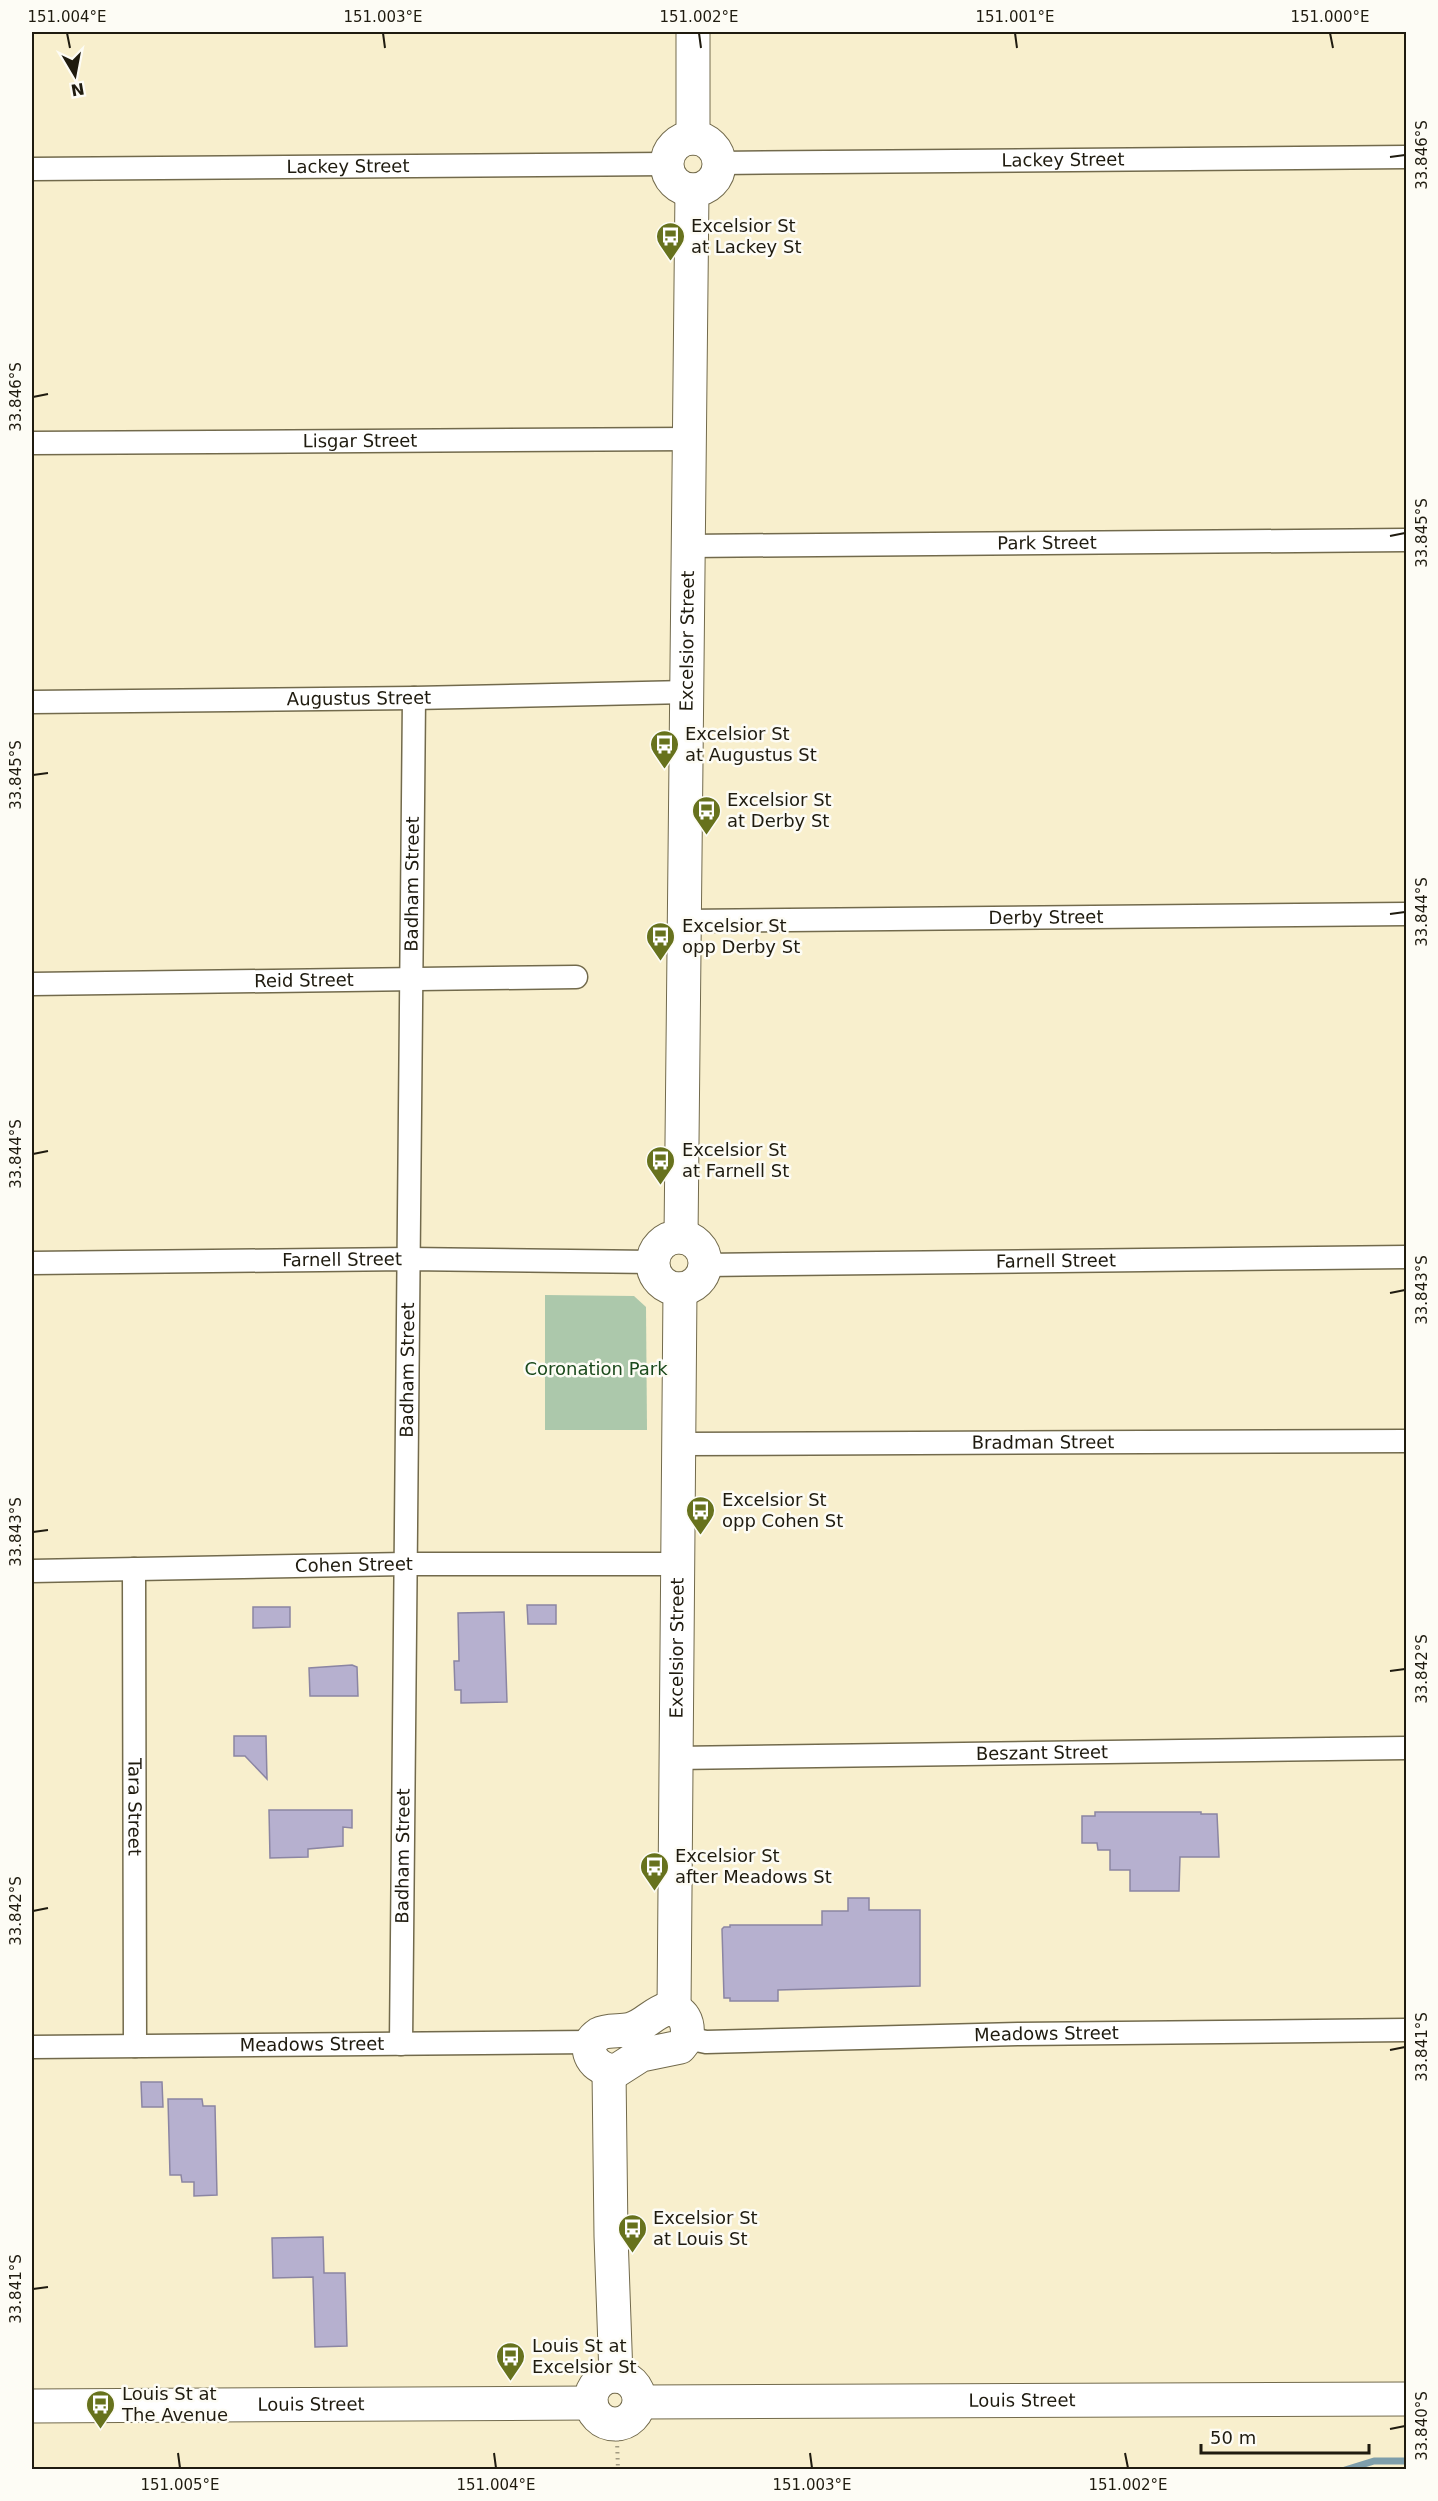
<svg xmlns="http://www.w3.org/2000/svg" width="1438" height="2501" viewBox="0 0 1438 2501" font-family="'DejaVu Sans',sans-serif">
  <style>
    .green { fill: #acc8ab }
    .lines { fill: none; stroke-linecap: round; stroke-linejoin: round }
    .stream { stroke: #7e9eaa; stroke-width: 7 }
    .building { fill: #b6b0cf; stroke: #8b85a3; stroke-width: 1.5 }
    .street-casing { stroke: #726a4c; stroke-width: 25 }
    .secondary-casing { stroke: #726a4c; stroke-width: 35 }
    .path { stroke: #a29b82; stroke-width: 4; stroke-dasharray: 1.5 4.5; stroke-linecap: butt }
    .street { stroke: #fff; stroke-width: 22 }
    .secondary { stroke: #fff; stroke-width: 33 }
    .ticks { fill: none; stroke: #1f1b0f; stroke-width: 2 }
    .labels { text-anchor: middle; stroke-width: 5; stroke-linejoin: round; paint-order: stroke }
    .street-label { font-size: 18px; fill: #1f1b0f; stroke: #fdfcf5 }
    .poi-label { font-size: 18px; fill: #1f1b0f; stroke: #fdfcf5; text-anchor: start }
    .park-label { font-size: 18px; fill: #1b4a1c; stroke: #fdfcf5 }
    .neatline { fill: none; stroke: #1f1b0f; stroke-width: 2 }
    .ticks-label { font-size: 15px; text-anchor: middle; fill: #1f1b0f }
  </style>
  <rect width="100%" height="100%" fill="#f8efcd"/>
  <path class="green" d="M545 1295 634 1296 646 1307 647 1430H545Z"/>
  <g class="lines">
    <path class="stream" d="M1345 2470 1374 2461H1406"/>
  </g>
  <path class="building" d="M527 1605H556V1624H528Z
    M253 1607H290V1627L253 1628Z
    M504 1612 507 1702 461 1703V1690H455L454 1661H459L458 1613Z
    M352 1665 357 1667 358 1696H310L309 1668Z
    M234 1736H266L267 1779 245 1756H234Z
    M269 1810H352V1828L343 1827V1846L308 1849V1857L270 1858Z
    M1095 1812H1201V1814H1217L1219 1857H1180L1179 1891H1130V1870H1110V1850H1098L1097 1843H1082V1816H1095Z
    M848 1898H869V1910H920V1986L778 1990V2001H730V1998H724L722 1929 724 1927H730V1925H822V1911H848Z
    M141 2082H162L163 2107H142Z
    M168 2099H202L203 2106H215L217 2195 194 2196V2182H182L181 2175H170Z
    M323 2237 324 2273H345L347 2346 315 2347 313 2277 273 2278 272 2238Z"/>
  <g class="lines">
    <defs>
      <g id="street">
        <path id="s1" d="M719 163 1406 157"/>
        <path id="s2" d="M32 169 667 164"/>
        <path id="s3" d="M32 443 690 439"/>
        <path id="s4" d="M689 546 1406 540"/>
        <path id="s5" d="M32 702 414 698 687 692"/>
        <path id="s6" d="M684 921 1406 914"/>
        <path id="s7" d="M32 984 576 977"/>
        <path id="s8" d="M32 1263 408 1259 653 1262"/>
        <path id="s9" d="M705 1265 1406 1257"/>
        <path id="s10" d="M680 1444 1406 1441"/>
        <path id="s11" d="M134 1569 135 2046"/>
        <path id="s12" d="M32 1571 405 1564H677"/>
        <path id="s13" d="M676 1758 1406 1748"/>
        <path id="s14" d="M687 2038 706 2042 1019 2034 1406 2030"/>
        <path id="s15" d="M401 2044 414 698"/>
        <path id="s16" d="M32 2047 592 2042"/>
      </g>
      <g id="secondary">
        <path d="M693 138V32"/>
        <circle cx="693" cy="164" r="26"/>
        <path id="s17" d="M681 1237 692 190"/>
        <circle cx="679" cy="1263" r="26"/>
        <path d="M667 2009C684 2010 689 2022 687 2038L680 2047 641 2055 616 2071C595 2071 578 2048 599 2034 608 2029 621 2032 631 2029 645 2025 653 2013 667 2009Z"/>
        <path id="s18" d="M674 2010 680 1289"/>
        <path d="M609 2071 611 2236 616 2376"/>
        <circle cx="615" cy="2400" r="24"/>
        <path id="s19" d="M640 2402 1406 2399"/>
        <path id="s20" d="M32 2406 591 2403"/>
      </g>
    </defs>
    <use href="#street" class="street-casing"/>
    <use href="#secondary" class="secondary-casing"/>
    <path class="path" d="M617 2440 618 2470"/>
    <use href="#street" class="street"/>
    <use href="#secondary" class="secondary"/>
  </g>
  <path class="ticks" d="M67 33 70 48M383 33 385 48M699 33 701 48M1015 33 1017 48M1330 33 1333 48M1390 157 1405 155M33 397 48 394M1390 536 1405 533M33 775 48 773M1390 914 1405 912M33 1154 48 1151M1390 1293 1405 1290M33 1532 48 1530M1390 1671 1405 1669M33 1911 48 1908M1390 2050 1405 2047M33 2289 48 2287M1390 2429 1405 2426M178 2453 180 2468M494 2453 496 2468M810 2453 812 2468M1125 2453 1128 2468"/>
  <defs>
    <symbol id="bus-pin" viewBox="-11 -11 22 30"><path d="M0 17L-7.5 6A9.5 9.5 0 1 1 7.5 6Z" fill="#67721d" stroke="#fdfcf5"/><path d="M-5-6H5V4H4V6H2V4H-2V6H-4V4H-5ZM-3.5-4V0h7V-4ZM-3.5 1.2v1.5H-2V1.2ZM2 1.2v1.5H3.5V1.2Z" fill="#fff"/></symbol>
  </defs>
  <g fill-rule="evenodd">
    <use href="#bus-pin" x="654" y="220" width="33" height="45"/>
    <use href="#bus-pin" x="648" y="728" width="33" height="45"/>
    <use href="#bus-pin" x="690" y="794" width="33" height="45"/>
    <use href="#bus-pin" x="644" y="920" width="33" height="45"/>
    <use href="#bus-pin" x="644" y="1144" width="33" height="45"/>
    <use href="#bus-pin" x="684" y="1494" width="33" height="45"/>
    <use href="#bus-pin" x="638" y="1850" width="33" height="45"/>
    <use href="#bus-pin" x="616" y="2212" width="33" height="45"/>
    <use href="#bus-pin" x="494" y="2340" width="33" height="45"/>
    <use href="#bus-pin" x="84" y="2388" width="33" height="45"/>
  </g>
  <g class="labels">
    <g class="street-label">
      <text dy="6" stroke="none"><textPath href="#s1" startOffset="344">Lackey Street</textPath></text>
      <text dy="6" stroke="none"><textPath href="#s2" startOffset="316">Lackey Street</textPath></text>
      <text dy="6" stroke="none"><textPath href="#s3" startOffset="328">Lisgar Street</textPath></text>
      <text dy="6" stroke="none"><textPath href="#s4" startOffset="358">Park Street</textPath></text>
      <text dy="6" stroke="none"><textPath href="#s17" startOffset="596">Excelsior Street</textPath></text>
      <text dy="6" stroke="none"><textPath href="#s5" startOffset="327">Augustus Street</textPath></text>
      <text dy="6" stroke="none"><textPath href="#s15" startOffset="1160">Badham Street</textPath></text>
      <text dy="6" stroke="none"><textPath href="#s6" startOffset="362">Derby Street</textPath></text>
      <text dy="6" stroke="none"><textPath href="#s7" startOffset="272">Reid Street</textPath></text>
      <text dy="6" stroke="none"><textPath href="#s8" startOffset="310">Farnell Street</textPath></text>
      <text dy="6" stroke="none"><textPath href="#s9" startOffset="351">Farnell Street</textPath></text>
      <text dy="6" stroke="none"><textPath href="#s15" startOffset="674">Badham Street</textPath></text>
      <text dy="6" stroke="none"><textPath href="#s10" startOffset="363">Bradman Street</textPath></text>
      <text dy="6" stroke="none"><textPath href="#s12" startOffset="322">Cohen Street</textPath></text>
      <text dy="6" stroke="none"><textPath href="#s18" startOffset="362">Excelsior Street</textPath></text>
      <text dy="6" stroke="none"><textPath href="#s13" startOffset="366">Beszant Street</textPath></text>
      <text dy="6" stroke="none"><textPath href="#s11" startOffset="238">Tara Street</textPath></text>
      <text dy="6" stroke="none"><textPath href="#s15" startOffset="188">Badham Street</textPath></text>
      <text dy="6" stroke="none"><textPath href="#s14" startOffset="360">Meadows Street</textPath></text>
      <text dy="6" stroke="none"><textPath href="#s16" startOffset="280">Meadows Street</textPath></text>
      <text dy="6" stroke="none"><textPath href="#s19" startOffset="382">Louis Street</textPath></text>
      <text dy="6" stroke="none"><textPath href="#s20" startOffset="279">Louis Street</textPath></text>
    </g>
    <g class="poi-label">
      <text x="691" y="232">Excelsior St<tspan x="691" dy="21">at Lackey St</tspan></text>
      <text x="685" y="740">Excelsior St<tspan x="685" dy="21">at Augustus St</tspan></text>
      <text x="727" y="806">Excelsior St<tspan x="727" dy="21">at Derby St</tspan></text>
      <text x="682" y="932">Excelsior St<tspan x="682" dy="21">opp Derby St</tspan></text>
      <text x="682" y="1156">Excelsior St<tspan x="682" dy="21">at Farnell St</tspan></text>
      <text x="722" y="1506">Excelsior St<tspan x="722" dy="21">opp Cohen St</tspan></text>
      <text x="675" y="1862">Excelsior St<tspan x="675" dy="21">after Meadows St</tspan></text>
      <text x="653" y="2224">Excelsior St<tspan x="653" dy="21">at Louis St</tspan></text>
      <text x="532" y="2352">Louis St at<tspan x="532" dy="21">Excelsior St</tspan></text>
      <text x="122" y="2400">Louis St at<tspan x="122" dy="21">The Avenue</tspan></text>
    </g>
    <g class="park-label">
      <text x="596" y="1375">Coronation Park</text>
    </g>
  </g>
  <rect width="1438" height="2501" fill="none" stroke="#fdfcf5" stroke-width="66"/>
  <g transform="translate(75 75) rotate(170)" stroke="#fdfcf5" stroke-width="4.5" paint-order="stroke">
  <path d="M0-4.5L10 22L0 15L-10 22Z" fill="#1f1b0f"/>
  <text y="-9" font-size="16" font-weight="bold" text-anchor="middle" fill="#1f1b0f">N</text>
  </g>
  <path d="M1201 2444v9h168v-9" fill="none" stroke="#1f1b0f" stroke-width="3"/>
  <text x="1210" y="2444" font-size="18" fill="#1f1b0f" stroke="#fdfcf5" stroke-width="4.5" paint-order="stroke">50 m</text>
  <rect x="33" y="33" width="1372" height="2435" class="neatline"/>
  <g class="ticks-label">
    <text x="67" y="22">151.004°E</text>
    <text x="383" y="22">151.003°E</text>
    <text x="699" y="22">151.002°E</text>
    <text x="1015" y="22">151.001°E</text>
    <text x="1330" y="22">151.000°E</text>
    <text transform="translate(1422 155) rotate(-90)" y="5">33.846°S</text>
    <text transform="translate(16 397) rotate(-90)" y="5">33.846°S</text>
    <text transform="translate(1422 533) rotate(-90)" y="5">33.845°S</text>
    <text transform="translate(16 775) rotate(-90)" y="5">33.845°S</text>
    <text transform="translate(1422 912) rotate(-90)" y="5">33.844°S</text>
    <text transform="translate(16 1154) rotate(-90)" y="5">33.844°S</text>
    <text transform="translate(1422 1290) rotate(-90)" y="5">33.843°S</text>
    <text transform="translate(16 1532) rotate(-90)" y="5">33.843°S</text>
    <text transform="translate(1422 1669) rotate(-90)" y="5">33.842°S</text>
    <text transform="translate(16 1911) rotate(-90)" y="5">33.842°S</text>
    <text transform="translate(1422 2047) rotate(-90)" y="5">33.841°S</text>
    <text transform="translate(16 2289) rotate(-90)" y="5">33.841°S</text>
    <text transform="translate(1422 2426) rotate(-90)" y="5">33.840°S</text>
    <text x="180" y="2490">151.005°E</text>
    <text x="496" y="2490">151.004°E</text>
    <text x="812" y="2490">151.003°E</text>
    <text x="1128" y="2490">151.002°E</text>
  </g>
</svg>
